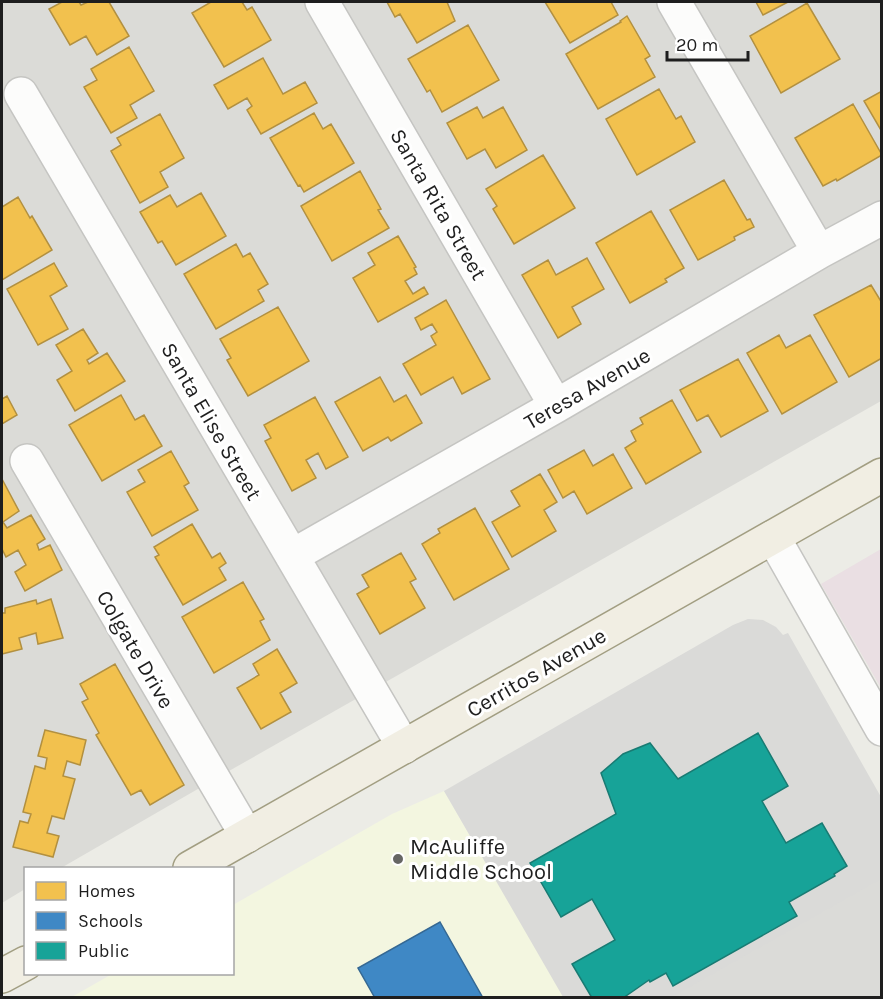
<svg xmlns="http://www.w3.org/2000/svg" width="883" height="999" viewBox="0 0 883 999" font-family="Karla,sans-serif">
  <style>
    .residential { fill: #dbdbd7 }
    .industrial { fill: #eadfe3 }
    .education { fill: #f3f6e0 }
    .religious { fill: #dadad8 }
    .parking { fill: #dbdbd8 }
    .homes { fill: #f2c14e; stroke: #b29040; stroke-width: 1.5 }
    .schools { fill: #3f88c5; stroke: #356893; stroke-width: 1.5 }
    .public { fill: #17a398; stroke: #197b73; stroke-width: 1.5 }
    .lines { fill: none; stroke-linecap: round; stroke-linejoin: round }
    .minor-casing { stroke: #c5c5c2; stroke-width: 36 }
    .major-casing { stroke: #a29e82; stroke-width: 36 }
    .minor { stroke: #fcfcfb; stroke-width: 33 }
    .major { stroke: #f1eee3; stroke-width: 33 }
    .poi-dot { fill: #666664; stroke: #fff; stroke-width: 2 }
    .labels { text-anchor: middle; stroke-width: 6; stroke-linejoin: round; paint-order: stroke }
    .street-label { font-size: 22px; fill: #1e1e1e; stroke: #fff }
    .poi-label { font-size: 22px; fill: #1e1e1e; stroke: #fff; text-anchor: start }
  </style>
  <rect width="100%" height="100%" fill="#ecece6"/>
  <path class="residential" d="M2 2H881V401L229 771 61 868H26L25 889 2 903Z"/>
  <path class="industrial" d="M881 549V688L821 584Z"/>
  <path class="education" d="M444 791 565 997 70 998 112 974H232L233 905 392 814Z"/>
  <path class="religious" d="M748 619 763 620 776 627 783 635 788 633 881 797V997H563L444 791 733 625Z"/>
  <path class="parking" d="M881 879V997H672Z"/>
  <path class="homes" d="M62 2H79L81 5 88 2H109L129 36 97 55 86 36 70 45 49 9Z
    M211 2H242L247 10 252 7 271 40 224 67 192 13Z
    M387 2H447L455 21 417 43 400 14 395 17Z
    M545 2H611L618 15 570 43Z
    M756 2H788L763 15Z
    M807 3 840 59 781 93 750 36Z
    M627 16 650 56 645 59 655 77 598 109 566 54 621 22 620 21Z
    M468 25 499 80 442 112 430 90 427 92 408 59Z
    M129 47 154 91 130 105 137 118 111 133 84 87 97 80 91 69Z
    M263 58 283 94 305 82 317 103 261 134 247 110 252 106 247 98 228 109 214 85Z
    M659 89 676 119 681 116 695 142 637 175 606 119Z
    M882 91V132L864 101Z
    M853 104 882 155 837 181 836 179 823 186 795 138Z
    M477 107 483 118 503 107 527 150 496 168 485 149 467 159 447 123Z
    M314 113 323 129 331 124 354 163 304 192 300 185 298 186 270 138Z
    M160 114 184 158 160 172 168 187 140 203 111 151 121 145 117 138Z
    M543 155 575 208 514 244 493 209 497 206 486 189Z
    M360 171 381 209 378 210 389 228 332 261 301 206Z
    M724 180 747 220 750 219 754 227 734 237 735 240 698 260 670 210Z
    M201 193 226 236 176 265 162 241 158 243 140 212 170 195 177 207Z
    M18 197 30 218 32 216 52 250 2 280V207Z
    M651 211 684 268 665 279 667 282 630 303 596 243Z
    M398 236 416 267 414 268 417 274 405 281 413 294 424 287 428 294 378 322 353 278 375 265 368 253Z
    M236 244 243 257 250 253 268 284 258 290 264 301 216 329 184 274Z
    M587 258 604 289 572 307 581 324 558 338 522 275 548 260 556 275Z
    M54 263 67 286 50 296 68 329 38 345 7 289Z
    M871 285 882 303V358L849 377 814 315Z
    M446 300 490 379 462 394 453 377 421 395 403 364 436 345 431 336 437 332 432 324 421 330 415 318Z
    M278 307 309 361 248 396 227 360 231 358 220 339Z
    M83 329 98 353 87 360 89 364 107 353 125 381 75 411 57 380 72 371 56 345Z
    M779 335 786 348 810 335 837 382 782 414 747 353Z
    M738 359 768 411 721 437 708 415 697 421 680 390Z
    M380 377 394 402 406 395 422 423 391 441 388 437 363 451 335 402Z
    M121 395 135 420 144 415 162 446 102 481 69 425Z
    M7 396 17 415 2 424V399Z
    M315 397 348 457 326 469 318 453 306 460 316 478 292 491 265 441 271 438 264 425Z
    M672 400 701 452 646 484 625 448 636 441 631 431 643 424 640 418Z
    M584 450 593 466 613 454 632 488 587 514 574 491 563 498 548 470Z
    M171 451 189 483 184 486 198 510 152 536 127 492 145 482 138 470Z
    M540 474 557 502 544 510 556 531 512 557 492 522 520 506 511 491Z
    M2 479 19 511 3 522 7 528 31 515 45 539 37 544 39 550 50 545 62 570 25 591 15 572 26 565 18 550 6 557 2 549Z
    M475 508 509 569 454 600 422 544 440 533 438 529Z
    M192 524 212 558 220 553 226 563 219 568 226 580 183 605 155 557 159 555 154 547Z
    M401 553 416 579 410 582 425 608 380 634 357 594 369 587 362 575Z
    M243 582 264 619 260 621 270 640 214 673 182 617Z
    M51 599 63 638 38 644 36 633 19 638 22 649 2 654V613H5V608L36 600 37 604Z
    M277 649 297 683 280 693 291 712 261 729 237 688 259 675 253 664Z
    M115 664 184 785 150 805 141 790 131 795 96 735 99 733 82 702 88 699 80 684Z
    M45 730 86 740 80 765 67 761 63 776 75 779 64 819 52 816 47 833 59 836 53 857 13 847 20 821 28 823 31 814 23 812 35 766 45 769 47 758 38 756Z"/>
  <path class="schools" d="M440 922 483 998H375L358 968Z"/>
  <path class="public" d="M758 733 788 786 762 801 786 843 822 823 847 866 834 874 835 876 789 902 797 916 673 986 666 973 650 982 649 980 623 998H592L572 964 615 940 592 899 561 917 530 863 616 814 601 773 623 754 650 743 678 779Z"/>
  <g class="lines">
    <defs>
      <path id="minor" d="M322 2 556 406
        M674 2 819 252
        M21 94 404 747
        M27 461 247 836
        M773 537 882 729
        M292 556 556 406 819 252 882 218"/>
      <path id="major" d="M190 868 882 475
        M2 976 26 963"/>
    </defs>
    <use href="#minor" class="minor-casing"/>
    <use href="#major" class="major-casing"/>
    <use href="#minor" class="minor"/>
    <use href="#major" class="major"/>
  </g>
  <circle class="poi-dot" cx="398" cy="859" r="6"/>
  <g class="labels">
    <g class="street-label">
      <text transform="translate(439 204) rotate(60)" y="8">Santa Rita Street</text>
      <text transform="translate(587 388) rotate(-30)" y="8">Teresa Avenue</text>
      <text transform="translate(212 421) rotate(60)" y="8">Santa Elise Street</text>
      <text transform="translate(136 649) rotate(60)" y="8">Colgate Drive</text>
      <text transform="translate(536 672) rotate(-30)" y="8">Cerritos Avenue</text>
    </g>
    <g class="poi-label">
      <text x="410" y="854">McAuliffe<tspan x="410" dy="25">Middle School</tspan></text>
    </g>
  </g>
  <rect width="883" height="999" fill="none" stroke="#1e1e1e" stroke-width="6"/>
  <rect x="24" y="867" width="210" height="108" fill="#ffffff" stroke="#a5a5a5" stroke-width="1.5"/>
  <rect x="36" y="882" width="30" height="18" fill="#f2c14e" stroke="#a5a5a5" stroke-width="1.5"/>
  <text x="78" y="897" font-size="18" fill="#1e1e1e">Homes</text>
  <rect x="36" y="912" width="30" height="18" fill="#3f88c5" stroke="#a5a5a5" stroke-width="1.5"/>
  <text x="78" y="927" font-size="18" fill="#1e1e1e">Schools</text>
  <rect x="36" y="942" width="30" height="18" fill="#17a398" stroke="#a5a5a5" stroke-width="1.5"/>
  <text x="78" y="957" font-size="18" fill="#1e1e1e">Public</text>
  <path d="M667 51v9h81v-9" fill="none" stroke="#1e1e1e" stroke-width="3"/>
  <text x="676" y="51" font-size="18" fill="#1e1e1e" stroke="#ffffff" stroke-width="4.5" paint-order="stroke">20 m</text>
</svg>
